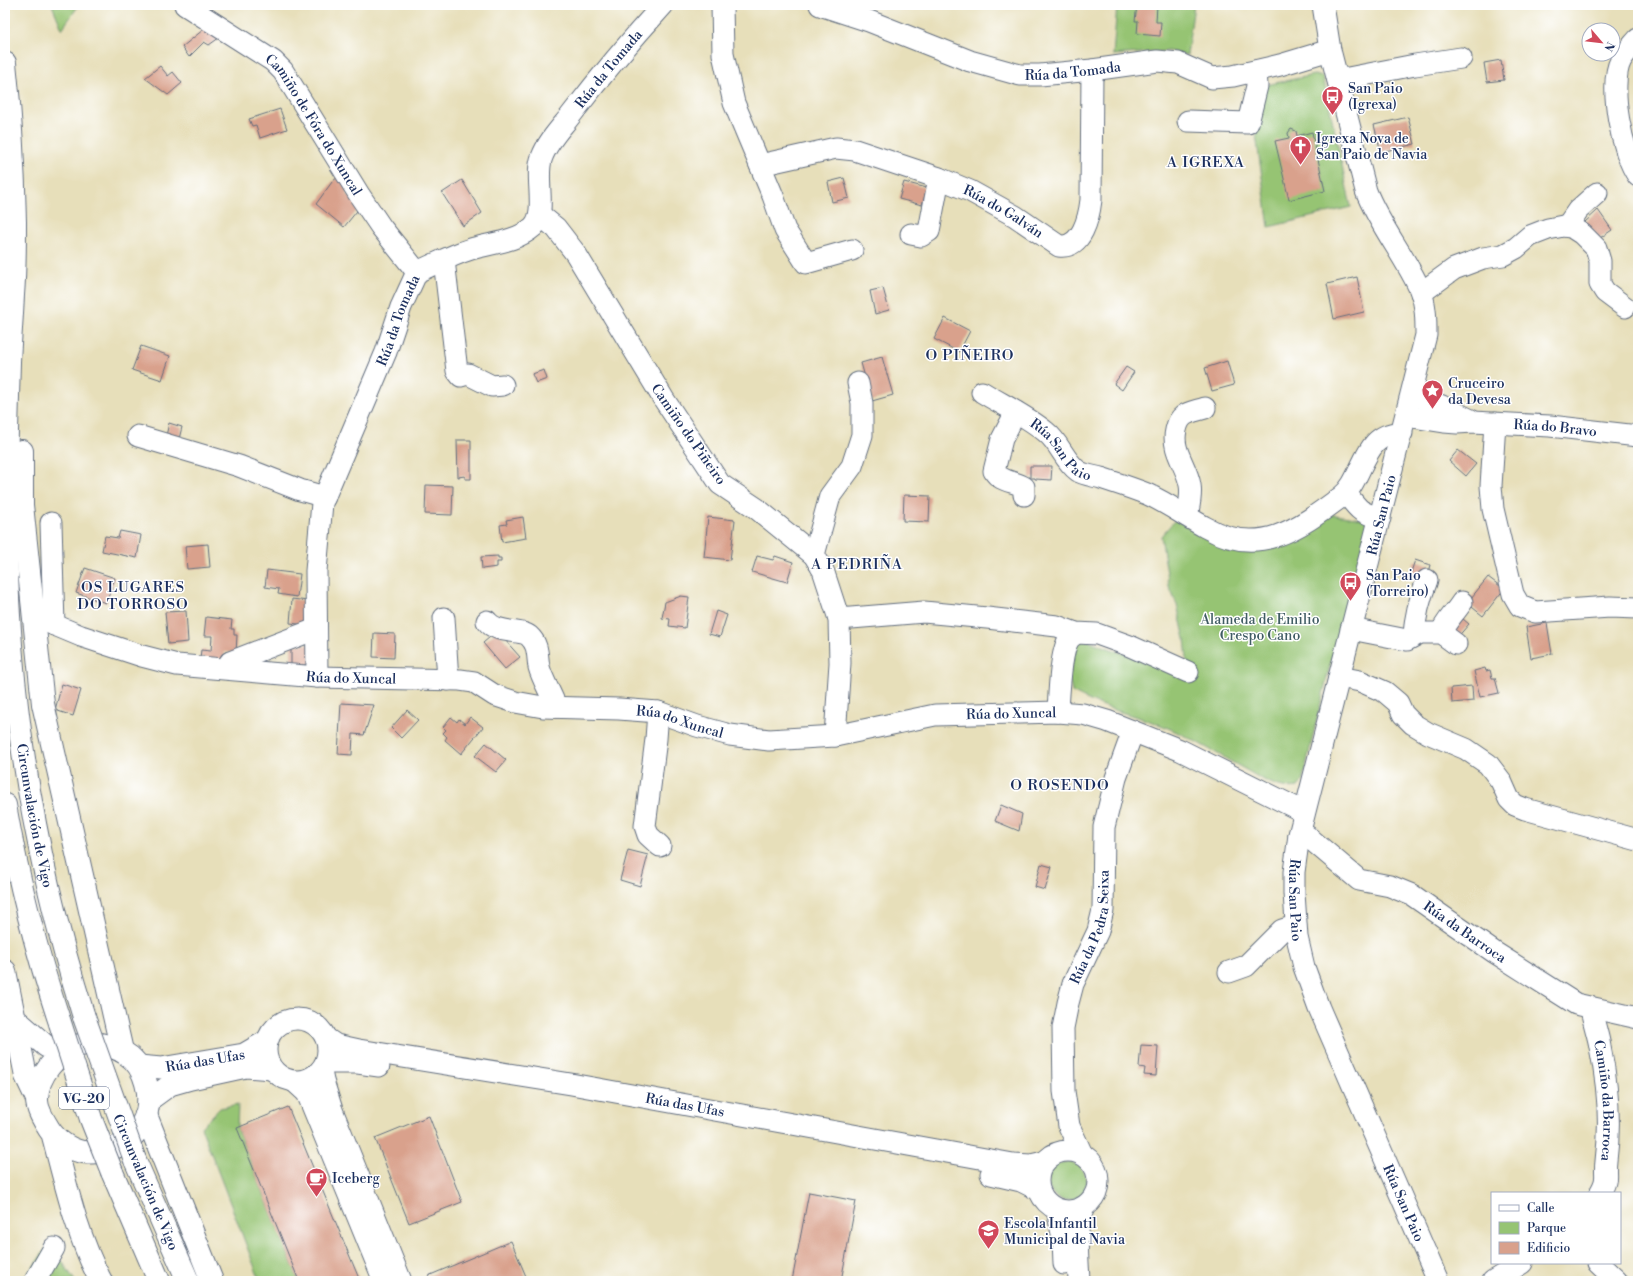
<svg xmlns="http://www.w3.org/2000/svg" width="1643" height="1286" viewBox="0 0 1643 1286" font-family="'Libre Bodoni',serif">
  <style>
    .green { fill: #96c473; stroke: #587a68 }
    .building { fill: #d9a18c }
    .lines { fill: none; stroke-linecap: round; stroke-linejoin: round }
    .minor-casing { stroke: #626d7e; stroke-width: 23 }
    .major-casing { stroke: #626d7e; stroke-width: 24 }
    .highway-casing { stroke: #626d7e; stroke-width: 24 }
    .minor { stroke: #fff; stroke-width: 21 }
    .major { stroke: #fff; stroke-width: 22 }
    .highway { stroke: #fff; stroke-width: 22 }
    .highway-bridge-casing { stroke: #626d7e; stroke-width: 24; stroke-linecap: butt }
    .highway-bridge { stroke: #fff; stroke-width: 22 }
    .labels { text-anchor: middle; stroke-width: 3; stroke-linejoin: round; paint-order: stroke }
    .shield { fill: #fff; stroke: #5f6d8e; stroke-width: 1 }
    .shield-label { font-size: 13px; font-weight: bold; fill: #1b2f5e }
    .street-label { font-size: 14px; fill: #1b2f5e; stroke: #fff }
    .poi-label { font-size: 14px; fill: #1b2f5e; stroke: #fff; text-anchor: start }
    .park-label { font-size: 14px; fill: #405c64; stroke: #fff }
    .neighbourhood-label { font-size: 15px; letter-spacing: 1px; fill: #1b2f5e; stroke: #fff }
  </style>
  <rect width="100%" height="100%" fill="#fff"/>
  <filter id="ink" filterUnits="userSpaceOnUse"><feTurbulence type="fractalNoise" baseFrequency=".025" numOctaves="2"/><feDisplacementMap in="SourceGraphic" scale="8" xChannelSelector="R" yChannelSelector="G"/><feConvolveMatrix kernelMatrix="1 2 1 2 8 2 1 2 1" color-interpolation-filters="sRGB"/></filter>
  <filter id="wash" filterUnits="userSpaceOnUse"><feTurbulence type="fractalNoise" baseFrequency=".012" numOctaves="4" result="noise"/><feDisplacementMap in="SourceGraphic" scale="16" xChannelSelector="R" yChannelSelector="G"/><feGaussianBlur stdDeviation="0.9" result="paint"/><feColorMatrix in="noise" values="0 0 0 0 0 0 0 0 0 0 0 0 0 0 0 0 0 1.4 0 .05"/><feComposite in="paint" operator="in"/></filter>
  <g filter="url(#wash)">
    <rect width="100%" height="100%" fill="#e7dfba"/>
    <path class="green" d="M52 5H79L62 29Z
      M1117 5H1194L1187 55 1168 51 1113 55Z
      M1314 75 1323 77 1351 207 1269 227 1255 128 1261 86Z
      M1329 514 1368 520 1370 523 1329 669 1302 782 1298 787C1277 791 1258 776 1239 766 1214 752 1188 736 1161 725 1131 714 1100 708 1072 692L1069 678 1076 645 1084 639 1184 676 1187 659 1185 639 1177 605 1169 586 1161 536 1175 520 1221 545 1248 551 1295 540Z
      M238 1104 237 1128 299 1281H260L201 1127 220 1108Z
      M1048 1181a19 19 0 1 1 38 0a19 19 0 1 1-38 0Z
      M50 1243 75 1281H23Z"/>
    <g id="blocks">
      <path class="building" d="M1137 5H1157L1156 22H1161L1160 36 1137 34 1138 21H1135Z
        M209 25 223 35 209 45 204 42 189 57 182 47Z
        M1501 60 1504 80 1487 82 1484 63Z
        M160 66 168 76 173 72 182 83 168 95 145 78Z
        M280 109 287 129 260 138 256 125 252 126 249 119Z
        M1408 117 1415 144 1381 152 1374 125Z
        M1291 129 1296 131 1297 136 1312 132 1325 191 1289 200 1275 141 1289 138 1288 133Z
        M340 175 350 189 346 194 361 206 344 227 316 204 332 182Z
        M844 178 849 198 832 202 828 182Z
        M462 180 482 213 463 226 442 193Z
        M904 182 927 188 922 205 899 199Z
        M1598 210 1612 230 1600 238 1585 222Z
        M1357 277 1364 312 1334 319 1327 284Z
        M883 288 889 310 875 314 870 291Z
        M945 318 970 331 959 352 934 339Z
        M141 346 170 356 162 380 132 370Z
        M882 357 893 395 872 401 861 363Z
        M1227 361 1234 385 1212 391 1205 368Z
        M1126 367 1134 372 1122 390 1114 384Z
        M544 370 547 379 536 383 532 374Z
        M169 423 182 427 178 443 165 440Z
        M457 440H471V479H465V476L458 477Z
        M1458 450 1476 464 1466 476 1449 461Z
        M1030 466H1052L1051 480 1035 479V478H1030Z
        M426 485 453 486 452 515 425 514Z
        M904 495 930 496 929 522 903 521Z
        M523 517 526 538 502 542 500 525 507 524 506 520Z
        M708 517 735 520 730 560 704 557Z
        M120 531 141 535 137 558 102 551 105 536 118 538Z
        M208 544 210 567 187 569 185 546Z
        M498 556V558H501V562H497V567L482 569 481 557Z
        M757 556 773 560 775 556 793 562 787 582 752 572Z
        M1415 560 1430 565 1425 583 1409 578Z
        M85 568 115 578 106 603 76 593Z
        M267 570 300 574 297 597 278 594 279 589 265 587Z
        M1488 577 1504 589 1483 616 1467 603Z
        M681 596 689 597 685 628 669 626 670 619 662 618 665 602Z
        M292 599 308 601 306 625 290 623Z
        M186 611 188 642 168 644 165 612Z
        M716 611 727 615 720 637 709 634Z
        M1457 614 1469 624 1456 639 1445 630Z
        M206 617 232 620 231 629H234V635H237L236 653 225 652 224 660 200 658 201 650 211 651 212 636H204Z
        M1547 623 1552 654 1531 658 1526 627Z
        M497 631 520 657 505 669 483 643Z
        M374 633 395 634 394 658 373 657Z
        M310 644 311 665H291V645Z
        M1485 668 1486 671 1490 670 1492 678H1495L1499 693 1480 697 1474 671Z
        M62 684 81 690 73 716 55 710Z
        M1472 686 1473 701 1452 703 1451 688Z
        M341 703 374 705 364 735 353 734 352 755 338 754Z
        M407 710 418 720 401 738 391 728Z
        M451 717 457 722 459 719 465 724 470 717 483 727 461 754 445 740 447 737 443 733 446 730 443 727Z
        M486 743 506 760 496 772 475 756Z
        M1001 805 1022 814 1019 831 995 821Z
        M628 850 648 855 640 886 620 880Z
        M1041 864 1052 867 1045 890 1035 887Z
        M1141 1045 1158 1046 1156 1076 1144 1075 1145 1068 1139 1067Z
        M288 1107 360 1281H299L237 1128Z
        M429 1116 462 1202 409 1223 375 1138Z
        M809 1192 856 1201 841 1281H792Z
        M511 1241 528 1281H430L428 1276Z"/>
    </g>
  </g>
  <g filter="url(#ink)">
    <use href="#blocks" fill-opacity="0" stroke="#626d7e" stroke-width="1"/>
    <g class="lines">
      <defs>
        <g id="minor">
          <path id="s1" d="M185 5 273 61 283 71 360 196 381 227 417 272"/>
          <path d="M722 5 723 54 734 103 773 196 785 230 806 263 852 250"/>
          <path id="s2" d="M820 5 869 21 970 61 1020 75H1040L1092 70 1157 61 1178 63 1212 78 1233 76 1280 65 1330 50"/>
          <path id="s3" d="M1323 5 1330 50 1366 191C1380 227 1406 257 1421 292 1426 306 1426 321 1426 335L1299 835 1294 872V893L1297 937 1304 967 1319 1008 1438 1281"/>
          <path d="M1638 39C1633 45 1625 53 1621 60 1608 85 1622 154 1638 176"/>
          <path d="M1338 80 1415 65 1461 58"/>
          <path d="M1188 121 1248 123 1257 86 1256 71"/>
          <path id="s4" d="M760 165 836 148 855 150 939 178 970 191 1015 216 1059 246C1082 249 1089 217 1091 200L1092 70"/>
          <path d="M540 215 556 228 576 254 663 398 720 484 756 508 814 555 823 570 839 619 840 663 835 736"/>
          <path d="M1567 226 1578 210 1597 193"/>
          <path d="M911 234 921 236 929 231 939 178"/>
          <path d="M444 260 457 371 461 376 468 374 492 386 503 385"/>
          <path d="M1421 293 1454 269 1483 258 1503 255 1516 248 1530 236 1548 229 1563 226 1571 227 1582 234 1596 248 1600 261V284L1605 292 1625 307"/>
          <path id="s5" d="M982 392C1003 405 1027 416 1046 432 1060 443 1064 461 1078 471 1084 475 1094 476 1101 478 1116 483 1132 488 1147 494 1167 503 1185 516 1205 527 1259 558 1298 529 1341 497 1365 479 1362 431 1402 433"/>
          <path d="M1412 394 1442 406 1471 420"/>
          <path d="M1016 412 1002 439 994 471C1000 482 1015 481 1024 487V495"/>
          <path id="s6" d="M1406 416 1444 422 1457 423 1473 422 1550 426 1638 436"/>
          <path d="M1495 423 1491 486 1493 509 1513 594 1520 606 1535 612 1610 607 1638 608"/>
          <path d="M138 436 239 466 300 490 325 497"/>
          <path d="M1346 493C1359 510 1359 512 1380 518"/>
          <path d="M1187 516C1189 506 1192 496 1190 485 1187 466 1171 451 1176 430 1180 412 1189 413 1205 408"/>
          <path d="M51 523 54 625"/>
          <path d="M814 555 830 496 852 466 862 435V403L858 383"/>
          <path d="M444 618 448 680"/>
          <path d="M839 619 924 612 987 618 1057 626 1076 633 1097 634 1130 646 1188 672"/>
          <path id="s7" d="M45 621 81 636 142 656 177 665 317 677 460 680 474 682 494 695 515 702 543 707 619 709 658 712 697 726 730 735 769 740 835 736 935 715 1058 712 1083 714 1107 721 1180 750 1296 808 1305 809"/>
          <path d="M487 621C496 634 521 629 529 636 539 645 537 656 539 667 542 679 552 695 556 707"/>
          <path d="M1351 629 1407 640 1420 633H1441L1456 644"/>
          <path d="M1441 633C1445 622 1455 613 1462 602"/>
          <path d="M1414 635C1415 615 1420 598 1427 580"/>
          <path d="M230 662 316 629"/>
          <path id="s8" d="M317 677 316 571 322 503 386 352 401 307 417 272C435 264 452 255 471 249 491 243 516 242 533 227 548 213 534 176 542 157 548 141 561 128 571 115 600 77 631 40 663 5"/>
          <path d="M1339 677 1360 681 1385 692 1398 703 1403 714 1413 724 1428 733 1466 749 1488 764 1501 781 1509 799 1515 805 1525 809 1638 840"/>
          <path d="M658 712 656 739 645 826 648 835 660 846"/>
          <path d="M1058 712C1059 695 1060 653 1069 639 1071 637 1074 635 1076 633"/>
          <path id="s9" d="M1299 835 1307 836 1359 880 1390 886 1412 895 1494 952 1576 1004 1638 1018"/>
          <path d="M1229 972 1246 966 1282 930 1295 926"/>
          <path id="s10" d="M1591 1008C1593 1022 1598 1034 1600 1047 1608 1085 1611 1123 1606 1161 1604 1177 1609 1177 1600 1193"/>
          <circle cx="297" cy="1050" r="31"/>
          <path id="s11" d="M327 1039 336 1045 359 1050 571 1084 1013 1164 1031 1165 1044 1162"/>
          <path d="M326 1063H358L379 1066"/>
          <path id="s12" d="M139 1066 161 1068 244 1054 268 1040"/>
          <path d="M321 1071 323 1081 332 1110 401 1281"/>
          <path d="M295 1082 307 1093 384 1281"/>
          <path d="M148 1101 170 1085 191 1079 246 1067 272 1069"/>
          <circle cx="1068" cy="1181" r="30"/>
          <path id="s13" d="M1082 1154 1069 1126 1064 1091 1063 1028 1068 1003 1073 984 1098 931 1103 910 1104 827 1116 778 1133 731"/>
          <path d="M991 1174 1021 1181 1039 1190"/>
          <path d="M1057 1210 1063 1238 1064 1264"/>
          <path d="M1598 1263 1617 1281"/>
          <path d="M35 1281 54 1248"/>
          <path d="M1079 1281C1078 1256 1074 1230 1084 1207"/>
          <path d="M1493 1281 1522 1263"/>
        </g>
        <path id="major" d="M5 971 26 1076 37 1099
          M15 1019 46 1046 63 1053
          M95 1043C106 1045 116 1047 126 1054 136 1060 143 1072 146 1083 158 1124 123 1157 83 1152 70 1150 56 1140 49 1129 44 1121 36 1108 37 1098 38 1075 56 1054 77 1046 82 1044 89 1044 95 1043Z
          M53 1136C66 1185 77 1236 101 1281"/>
        <g id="highway">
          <path id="s14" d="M5 63C11 116 14 169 15 222 15 246 15 271 13 295 12 317 10 340 9 362 7 414 6 466 6 517 6 686 33 856 84 1017"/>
          <path d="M22 451V505L43 704 122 1051"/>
          <path d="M5 805C18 879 36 951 60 1023"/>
          <path d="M146 1115 212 1281"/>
          <path d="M135 1160 188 1281"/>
          <path d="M112 1172 159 1281"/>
        </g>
      </defs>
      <use href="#minor" class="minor-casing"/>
      <use href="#major" class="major-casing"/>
      <use href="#highway" class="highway-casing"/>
      <use href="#minor" class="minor"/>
      <use href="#major" class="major"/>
      <use href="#highway" class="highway"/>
      <defs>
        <path id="highway-bridge" d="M84 1017 135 1160
          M60 1023 91 1119 112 1172"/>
      </defs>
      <use href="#highway-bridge" class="highway-bridge-casing"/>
      <use href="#highway-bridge" class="highway-bridge"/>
    </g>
  </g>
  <defs>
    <symbol id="bus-pin" viewBox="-11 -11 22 30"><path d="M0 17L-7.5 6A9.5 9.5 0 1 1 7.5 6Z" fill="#d1495b" stroke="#fff"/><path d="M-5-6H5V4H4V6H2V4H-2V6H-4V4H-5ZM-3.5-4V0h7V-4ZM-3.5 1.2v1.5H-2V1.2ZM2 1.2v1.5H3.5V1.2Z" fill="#fff"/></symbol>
    <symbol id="church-pin" viewBox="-11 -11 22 30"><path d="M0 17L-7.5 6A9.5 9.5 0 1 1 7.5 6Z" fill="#d1495b" stroke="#fff"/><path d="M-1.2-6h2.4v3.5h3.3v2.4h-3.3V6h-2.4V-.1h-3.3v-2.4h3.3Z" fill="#fff"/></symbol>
    <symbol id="sight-pin" viewBox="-11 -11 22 30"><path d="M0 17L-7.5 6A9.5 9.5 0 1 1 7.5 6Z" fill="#d1495b" stroke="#fff"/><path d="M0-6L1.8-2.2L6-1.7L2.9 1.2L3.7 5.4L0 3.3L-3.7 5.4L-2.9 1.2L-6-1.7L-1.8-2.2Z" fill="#fff"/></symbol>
    <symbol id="cafe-pin" viewBox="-11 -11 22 30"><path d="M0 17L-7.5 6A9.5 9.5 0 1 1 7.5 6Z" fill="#d1495b" stroke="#fff"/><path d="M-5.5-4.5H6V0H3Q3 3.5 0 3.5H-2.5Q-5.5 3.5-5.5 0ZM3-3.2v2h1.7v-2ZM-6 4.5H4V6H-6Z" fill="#fff"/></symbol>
    <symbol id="school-pin" viewBox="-11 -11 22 30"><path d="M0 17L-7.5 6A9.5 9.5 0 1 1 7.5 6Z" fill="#d1495b" stroke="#fff"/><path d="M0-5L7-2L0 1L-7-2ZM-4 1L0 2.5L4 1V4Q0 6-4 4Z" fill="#fff"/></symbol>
  </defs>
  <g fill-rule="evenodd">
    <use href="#bus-pin" x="1320" y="84" width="25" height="34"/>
    <use href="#church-pin" x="1288" y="134" width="25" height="34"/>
    <use href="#sight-pin" x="1420" y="378" width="25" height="34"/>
    <use href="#bus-pin" x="1338" y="570" width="25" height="34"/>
    <use href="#cafe-pin" x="304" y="1166" width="25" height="34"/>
    <use href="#school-pin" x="976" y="1218" width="25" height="34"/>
  </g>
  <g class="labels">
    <rect class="shield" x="59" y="1087" width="50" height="22" rx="3"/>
    <g class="shield-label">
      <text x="84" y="1103">VG-20</text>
    </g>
    <g class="street-label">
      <text dy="5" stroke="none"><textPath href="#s8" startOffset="732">Rúa da Tomada</textPath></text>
      <text dy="5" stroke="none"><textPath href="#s2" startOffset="265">Rúa da Tomada</textPath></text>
      <text dy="5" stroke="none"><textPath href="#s1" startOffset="180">Camiño de Fóra do Xuncal</textPath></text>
      <text dy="5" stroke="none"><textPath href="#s4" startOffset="258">Rúa do Galván</textPath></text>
      <text dy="5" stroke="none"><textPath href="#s8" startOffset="372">Rúa da Tomada</textPath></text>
      <text dy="5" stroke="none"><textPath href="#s6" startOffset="150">Rúa do Bravo</textPath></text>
      <text transform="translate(689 434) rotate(55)" y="5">Camiño do Piñeiro</text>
      <text dy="5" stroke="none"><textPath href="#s5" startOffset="99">Rúa San Paio</textPath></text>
      <text transform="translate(1381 515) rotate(-76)" y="5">Rúa San Paio</text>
      <text dy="5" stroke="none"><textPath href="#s7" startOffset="314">Rúa do Xuncal</textPath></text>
      <text dy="5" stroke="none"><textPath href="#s7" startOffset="986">Rúa do Xuncal</textPath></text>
      <text dy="5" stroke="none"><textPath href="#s7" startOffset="650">Rúa do Xuncal</textPath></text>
      <text dy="5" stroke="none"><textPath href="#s14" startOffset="755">Circunvalación de Vigo</textPath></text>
      <text dy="5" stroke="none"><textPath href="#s3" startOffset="931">Rúa San Paio</textPath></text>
      <text dy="5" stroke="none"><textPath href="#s13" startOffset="235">Rúa da Pedra Seixa</textPath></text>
      <text dy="5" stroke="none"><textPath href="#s9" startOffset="196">Rúa da Barroca</textPath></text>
      <text dy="5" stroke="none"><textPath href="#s12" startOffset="67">Rúa das Ufas</textPath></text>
      <text dy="5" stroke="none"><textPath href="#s10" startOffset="94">Camiño da Barroca</textPath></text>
      <text dy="5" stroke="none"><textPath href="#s11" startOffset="365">Rúa das Ufas</textPath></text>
      <text transform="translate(146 1182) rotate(67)" y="5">Circunvalación de Vigo</text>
      <text dy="5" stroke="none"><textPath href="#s3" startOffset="1255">Rúa San Paio</textPath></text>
    </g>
    <g class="poi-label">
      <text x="1348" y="93">San Paio<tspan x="1348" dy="16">(Igrexa)</tspan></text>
      <text x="1316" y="143">Igrexa Nova de<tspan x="1316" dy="16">San Paio de Navia</tspan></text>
      <text x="1448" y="388">Cruceiro<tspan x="1448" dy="16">da Devesa</tspan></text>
      <text x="1366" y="580">San Paio<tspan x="1366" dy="16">(Torreiro)</tspan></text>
      <text x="332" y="1183">Iceberg</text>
      <text x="1004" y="1228">Escola Infantil<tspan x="1004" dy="16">Municipal de Navia</tspan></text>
    </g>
    <g class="park-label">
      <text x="1260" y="624">Alameda de Emilio<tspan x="1260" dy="16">Crespo Cano</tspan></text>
    </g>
    <g class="neighbourhood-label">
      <text x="1206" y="167">A IGREXA</text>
      <text x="970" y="360">O PIÑEIRO</text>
      <text x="857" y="569">A PEDRIÑA</text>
      <text x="133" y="592">OS LUGARES<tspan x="133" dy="17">DO TORROSO</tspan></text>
      <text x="1060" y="790">O ROSENDO</text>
    </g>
  </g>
  <rect width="1643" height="1286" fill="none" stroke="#fff" stroke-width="20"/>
  <rect x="1491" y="1192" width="130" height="72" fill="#ffffff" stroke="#a4acbf"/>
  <rect x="1499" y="1205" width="20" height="6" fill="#ffffff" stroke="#a4acbf"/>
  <text x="1527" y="1212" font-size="12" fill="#1b2f5e">Calle</text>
  <rect x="1499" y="1222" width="20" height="12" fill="#96c473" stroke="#a4acbf"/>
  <text x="1527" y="1232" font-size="12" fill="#1b2f5e">Parque</text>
  <rect x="1499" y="1242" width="20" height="12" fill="#d9a18c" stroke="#a4acbf"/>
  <text x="1527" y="1252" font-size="12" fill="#1b2f5e">Edificio</text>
  <g transform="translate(1601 42) rotate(118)"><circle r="19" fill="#ffffff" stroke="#a4acbf"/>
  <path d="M0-3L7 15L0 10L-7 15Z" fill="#d1495b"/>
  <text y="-6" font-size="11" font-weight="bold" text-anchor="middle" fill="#1b2f5e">N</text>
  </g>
</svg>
